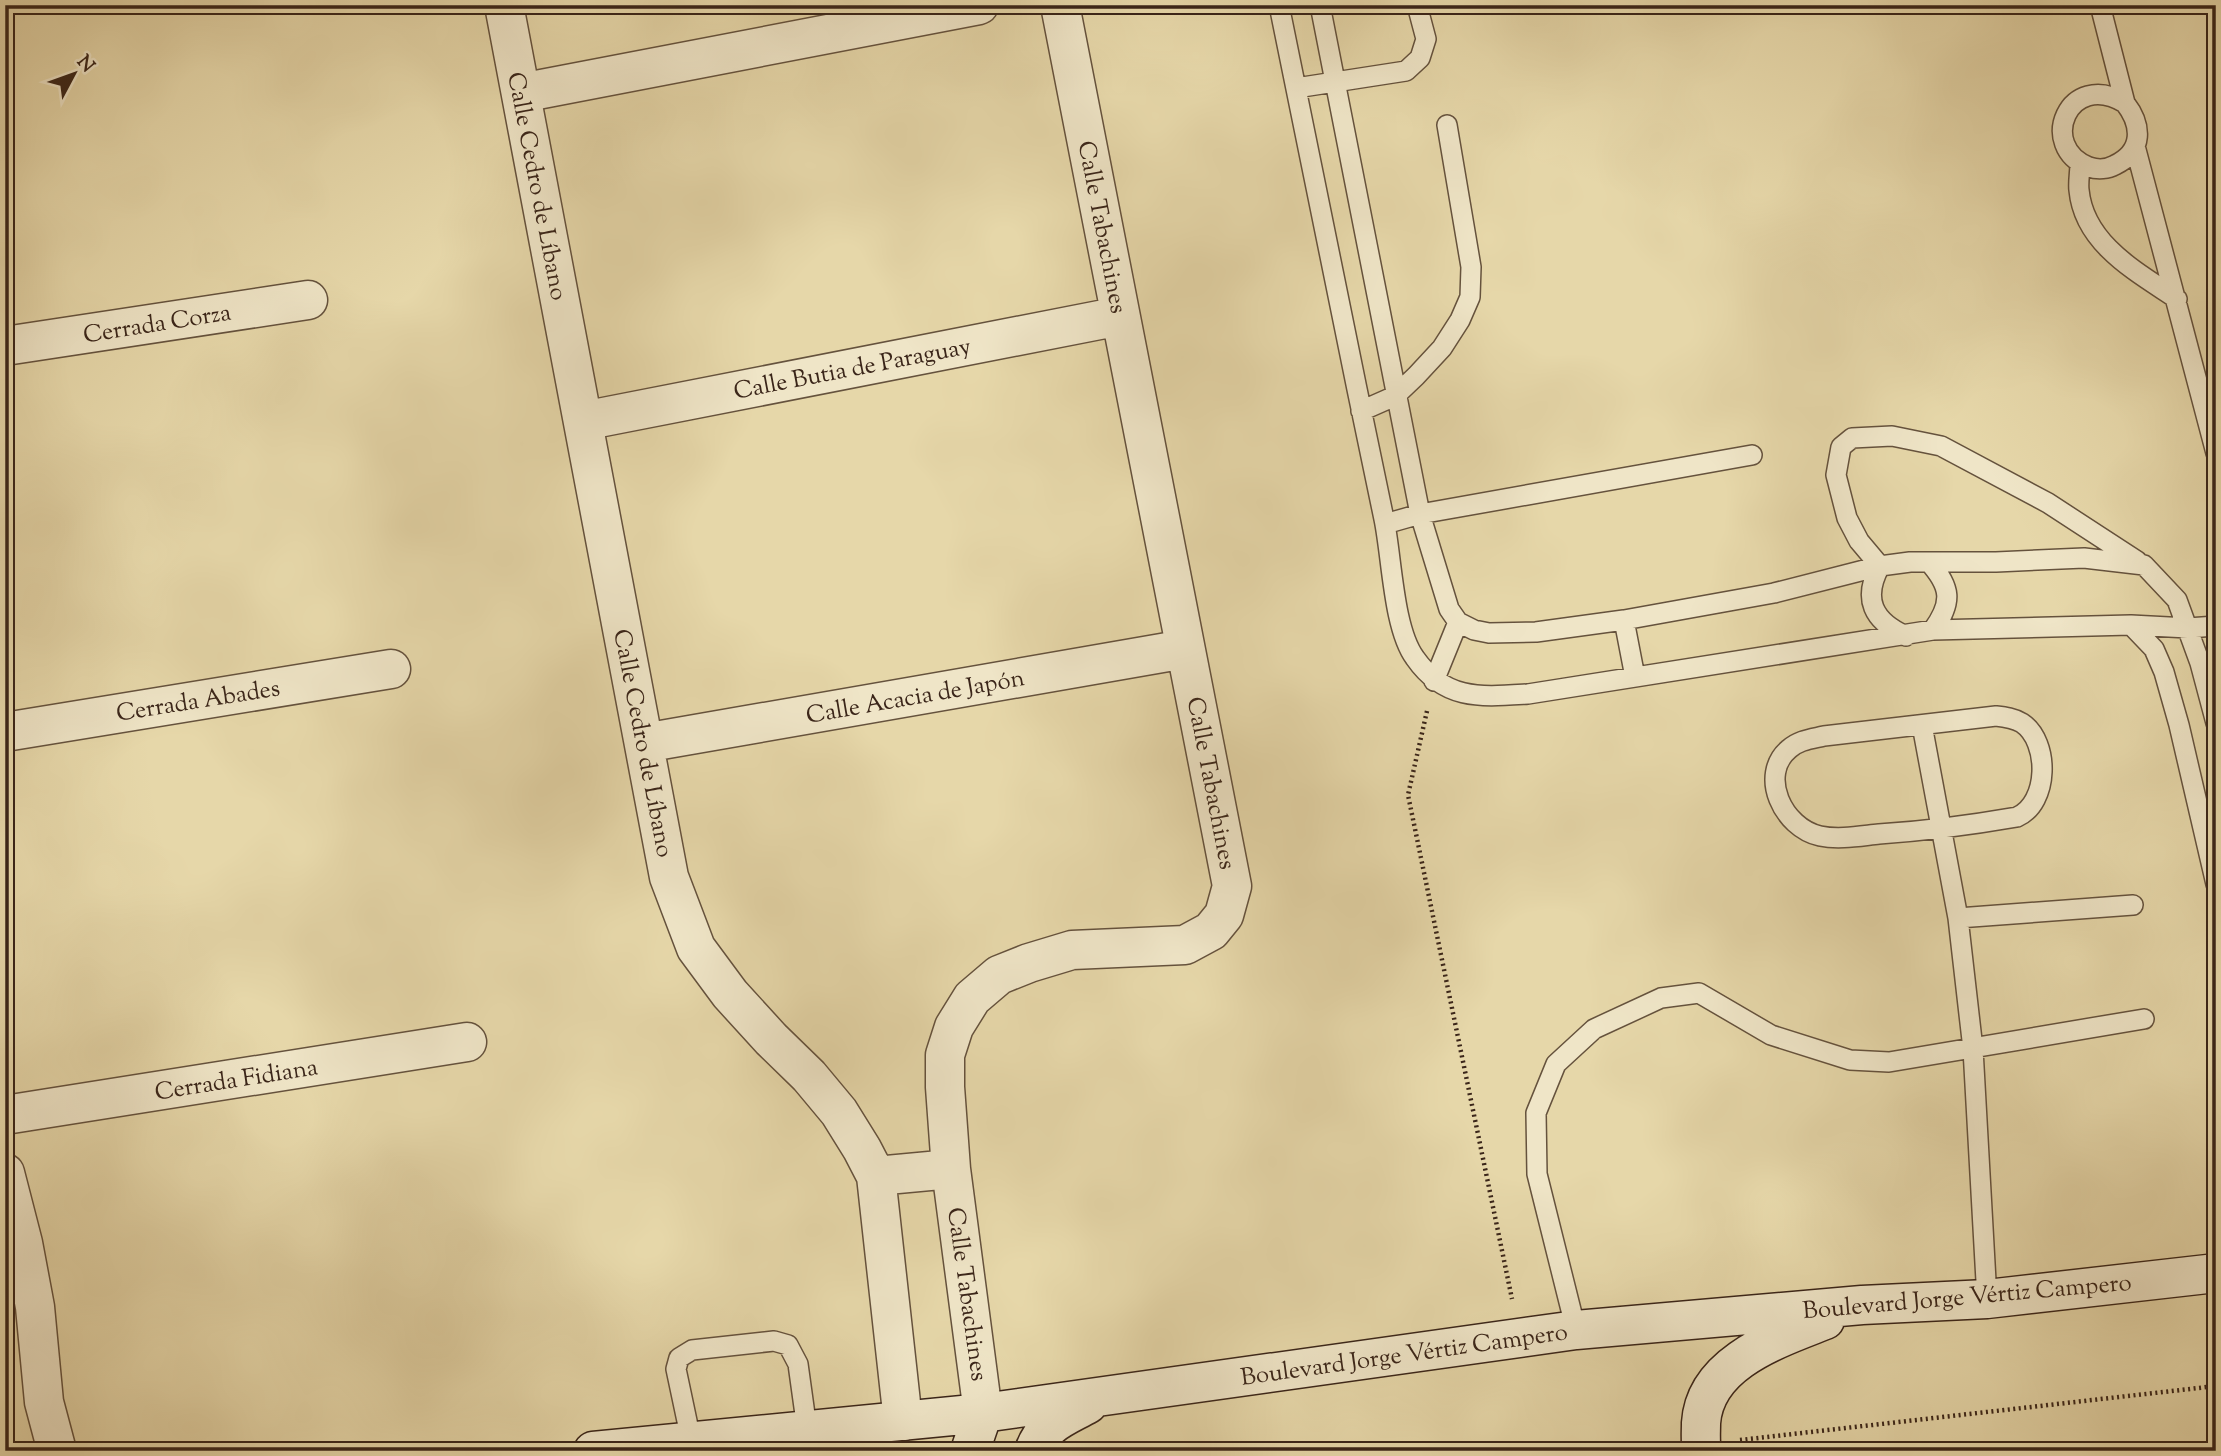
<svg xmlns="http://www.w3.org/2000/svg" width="2221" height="1456" viewBox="0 0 2221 1456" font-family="'Sorts Mill Goudy',serif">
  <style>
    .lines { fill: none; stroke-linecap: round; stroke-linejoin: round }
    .service-casing { stroke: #65523d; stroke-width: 22 }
    .minor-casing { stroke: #65523d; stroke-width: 41 }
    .secondary-casing { stroke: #3a2519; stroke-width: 41 }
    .path { stroke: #3a2519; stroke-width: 4.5; stroke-dasharray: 2 3.5; stroke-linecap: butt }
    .service { stroke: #efe5c7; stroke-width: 19 }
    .minor { stroke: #efe5c7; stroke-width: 38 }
    .secondary { stroke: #efe5c7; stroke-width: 38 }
    .labels { text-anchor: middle; stroke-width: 5; stroke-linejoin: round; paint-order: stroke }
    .street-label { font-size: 24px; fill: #3a2519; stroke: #efe5c7 }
  </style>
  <rect width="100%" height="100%" fill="#e6d7a9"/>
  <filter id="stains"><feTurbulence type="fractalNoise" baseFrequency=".00286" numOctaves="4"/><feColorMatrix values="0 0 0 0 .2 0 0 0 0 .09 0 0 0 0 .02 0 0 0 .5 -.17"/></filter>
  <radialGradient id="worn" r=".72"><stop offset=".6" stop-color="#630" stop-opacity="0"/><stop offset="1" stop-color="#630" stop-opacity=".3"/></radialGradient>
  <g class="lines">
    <defs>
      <path id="service" d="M1279 5C1314 177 1348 348 1384 519 1392 557 1393 628 1415 658 1445 701 1481 697 1528 694L1933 630 2131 625 2154 649 2164 672 2179 725 2216 884
        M1320 5 1420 514 1449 609 1458 622 1474 630 1489 633 1536 632 1624 620 1774 593 1880 566 1910 562H1996L2084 558 2144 565 2177 600 2200 663 2216 723
        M2100 5 2125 103C2142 125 2144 151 2115 165 2108 169 2098 170 2089 167 2037 147 2068 69 2125 103
        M1296 88 1406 71 1420 58 1426 39 1417 5
        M2135 146 2216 453
        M2080 163C2080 172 2078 182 2079 190 2084 244 2137 272 2177 299
        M1361 411 1395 396 1416 376 1442 348 1460 320 1470 297 1471 267 1447 125
        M1385 524 1420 514 1752 455
        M1929 562C1951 587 1953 602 1933 630
        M1624 620 1635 677
        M2131 625 2188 628 2216 626
        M1906 636C1873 621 1862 599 1880 566L1859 541 1847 518 1836 475 1841 447 1852 438 1892 436 1941 446 2048 503 2137 561
        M1434 681 1458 622
        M1996 716C2005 717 2014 718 2022 723 2050 742 2049 803 2017 817 1971 825 1925 831 1879 834 1860 836 1839 840 1820 836 1783 828 1758 775 1789 749 1799 740 1811 739 1824 736Z
        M1922 725 1958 918 1973 1049 1987 1299
        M1958 918 2133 905
        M1576 1330 1537 1174 1536 1113 1556 1064 1594 1029 1661 998 1699 993 1771 1035 1850 1060 1889 1062 2144 1019
        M691 1440 676 1369 679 1358 692 1350 774 1341 788 1345 798 1364 807 1429"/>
      <path id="minor" d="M504 5 669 877 696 948 730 994 771 1039 809 1076 839 1112 862 1149 876 1176 903 1421
        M521 93 979 5
        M5 346 308 300
        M583 421 1120 316
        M5 732 391 669
        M644 743 1185 649
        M5 1115 467 1042
        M5 1173 23 1243 35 1307 44 1402 57 1451
        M876 1176 951 1169
        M983 1413 951 1169 945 1087V1055L954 1027 972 998 999 975 1029 963 1072 950 1185 945 1211 931 1224 915 1232 886 1060 5"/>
      <path id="secondary" d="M593 1451 983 1413 1576 1330 1862 1305 1987 1299 2216 1273
        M970 1451 983 1413
        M1034 1451C1044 1423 1063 1418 1088 1404
        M1702 1451C1700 1442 1701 1433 1701 1423 1705 1362 1777 1339 1825 1320"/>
    </defs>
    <use href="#service" class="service-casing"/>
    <use href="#minor" class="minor-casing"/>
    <use href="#secondary" class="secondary-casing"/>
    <path class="path" d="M1427 711 1408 795 1512 1299
      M1740 1440 2216 1386
      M1636 1451 1662 1448"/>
    <use href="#service" class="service"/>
    <use href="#minor" class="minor"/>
    <use href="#secondary" class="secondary"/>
  </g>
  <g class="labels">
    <g class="street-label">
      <text transform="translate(538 186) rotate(79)" y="8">Calle Cedro de Líbano</text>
      <text transform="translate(1103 227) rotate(79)" y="8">Calle Tabachines</text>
      <text transform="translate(157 323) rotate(-9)" y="8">Cerrada Corza</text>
      <text transform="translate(852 368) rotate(-11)" y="8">Calle Butia de Paraguay</text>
      <text transform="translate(915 696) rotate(-10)" y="8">Calle Acacia de Japón</text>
      <text transform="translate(198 700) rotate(-9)" y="8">Cerrada Abades</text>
      <text transform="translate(644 743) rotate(79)" y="8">Calle Cedro de Líbano</text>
      <text transform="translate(1212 783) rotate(79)" y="8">Calle Tabachines</text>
      <text transform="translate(236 1079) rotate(-9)" y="8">Cerrada Fidiana</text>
      <text transform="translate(968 1294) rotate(82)" y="8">Calle Tabachines</text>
      <text transform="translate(1967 1296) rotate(-5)" y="8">Boulevard Jorge Vértiz Campero</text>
      <text transform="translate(1404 1354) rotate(-8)" y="8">Boulevard Jorge Vértiz Campero</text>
    </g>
  </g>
  <rect width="2221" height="1456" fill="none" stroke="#e6d7a9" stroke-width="28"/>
  <rect x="7" y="7" width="2207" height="1442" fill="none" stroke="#3a2519" stroke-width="3.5"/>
  <rect x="14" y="14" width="2193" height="1428" fill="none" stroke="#3a2519" stroke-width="2"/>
  <g transform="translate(74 74) rotate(49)" stroke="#efe5c7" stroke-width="5" paint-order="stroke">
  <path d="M0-5L12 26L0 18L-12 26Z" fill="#3a2519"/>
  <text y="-10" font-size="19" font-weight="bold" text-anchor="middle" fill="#3a2519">N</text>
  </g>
  <rect width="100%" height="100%" filter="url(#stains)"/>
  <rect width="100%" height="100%" fill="url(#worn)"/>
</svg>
